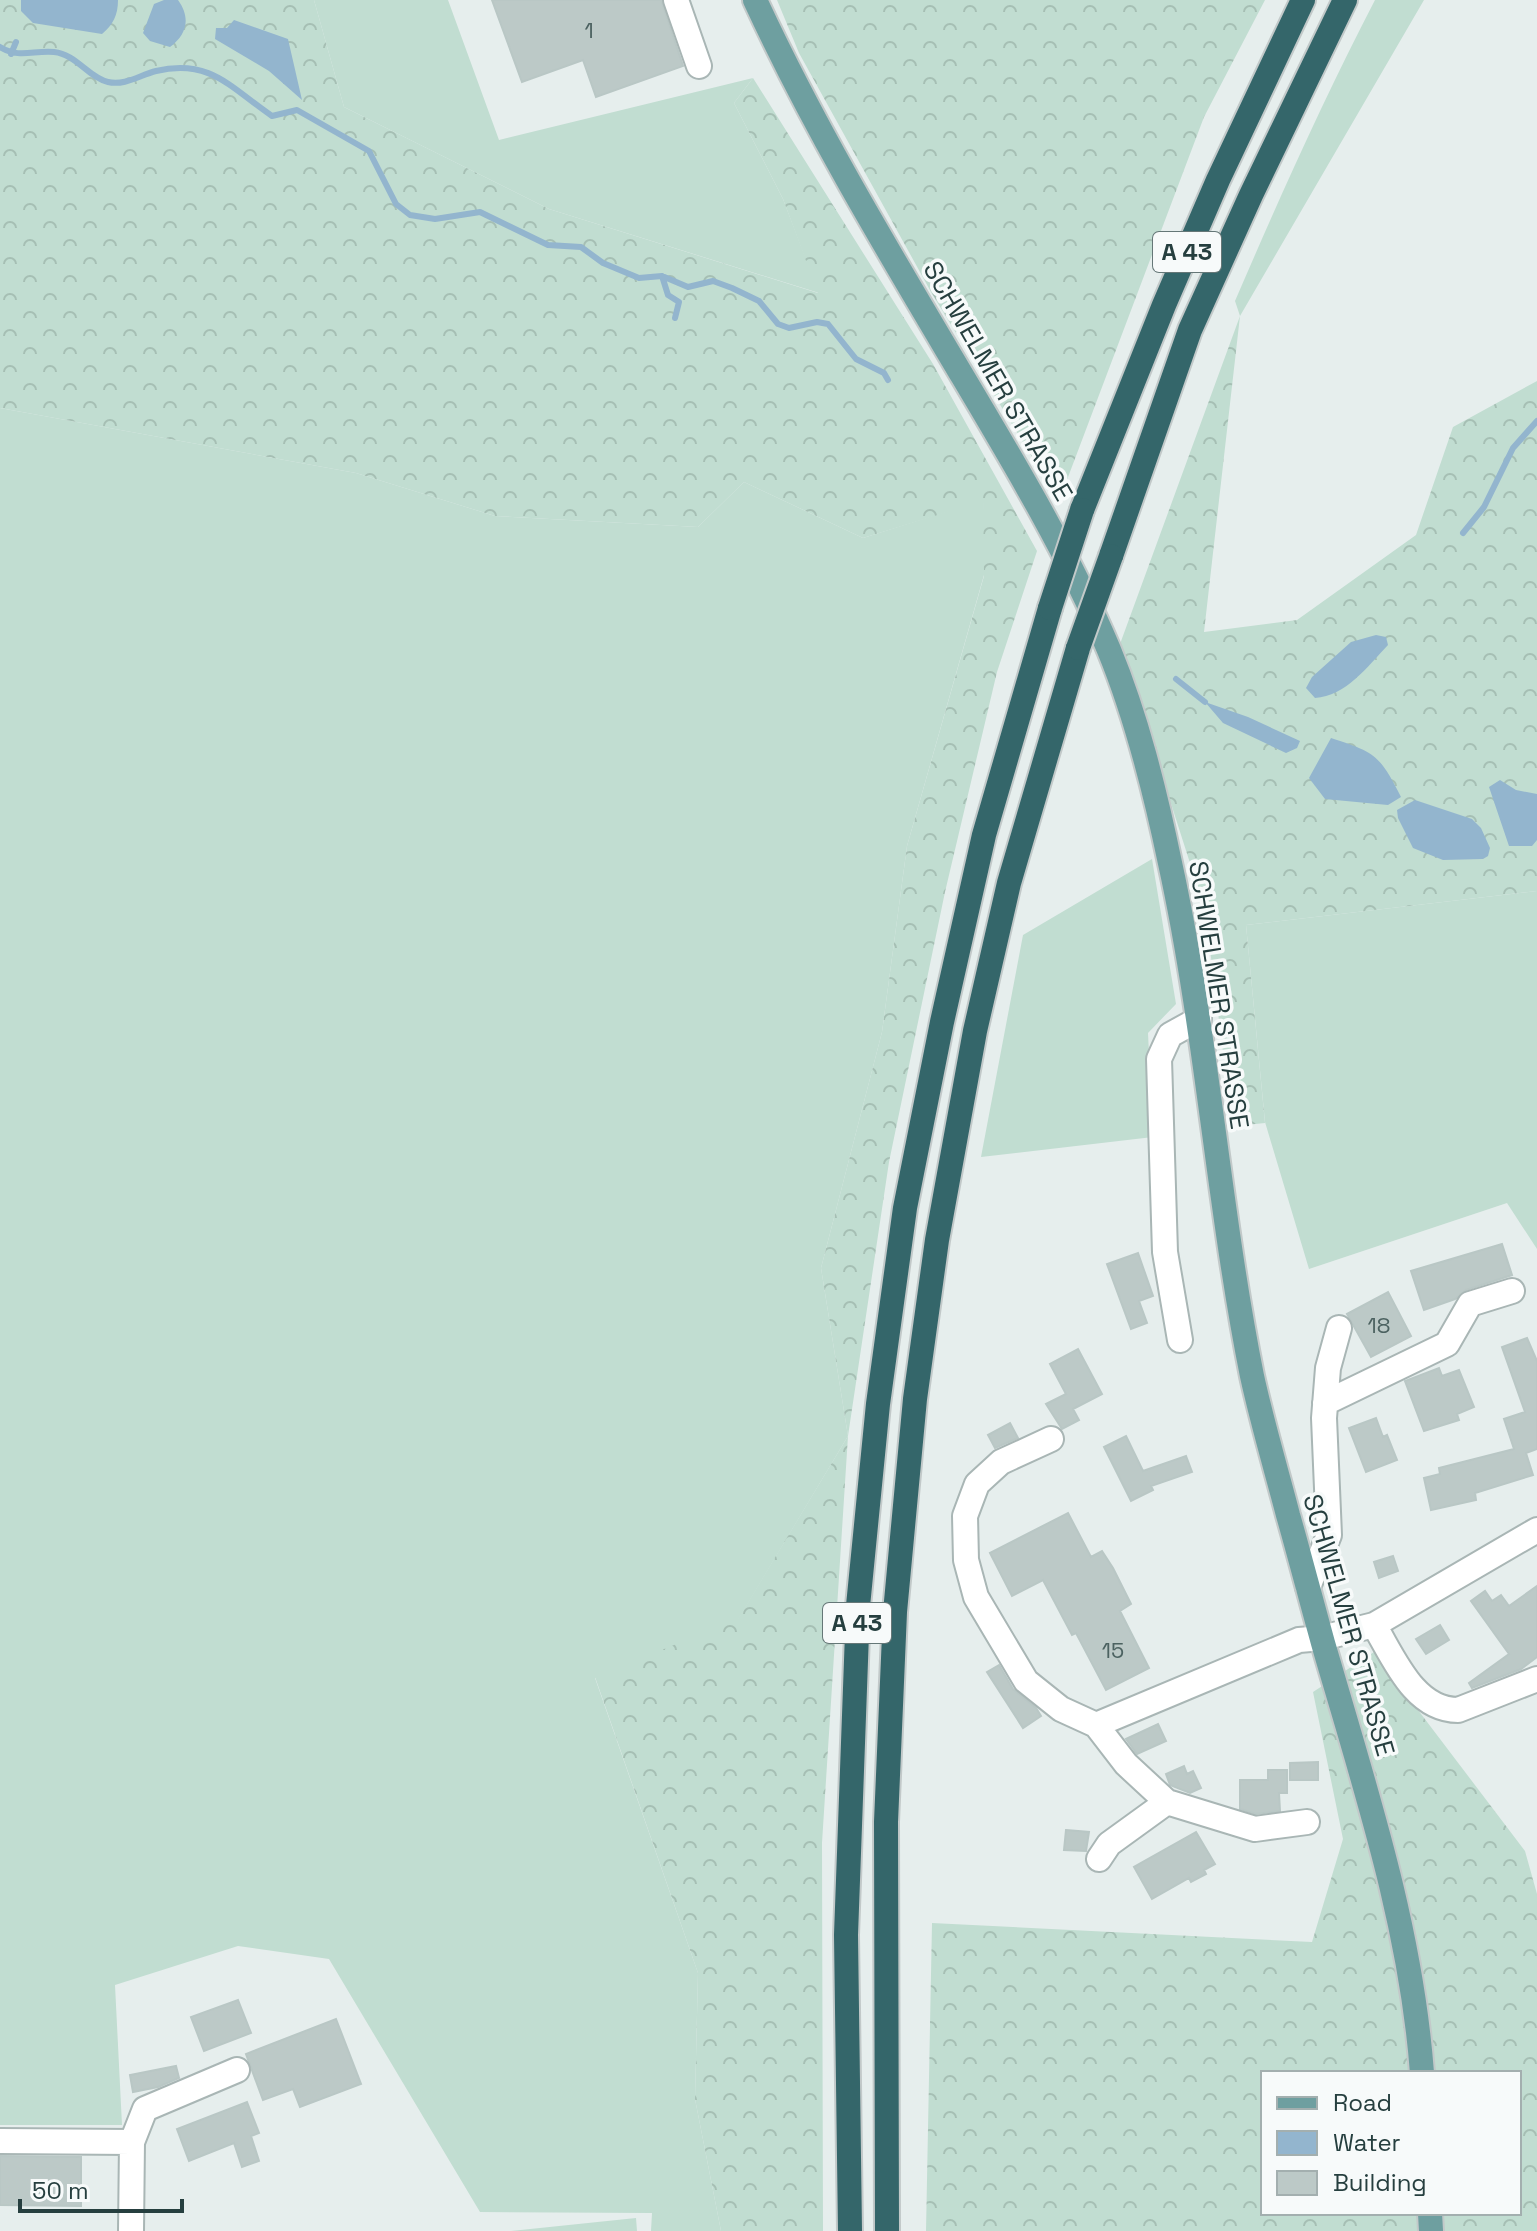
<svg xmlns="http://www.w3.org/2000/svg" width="1537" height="2231" viewBox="0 0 1537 2231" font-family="'Space Grotesk',sans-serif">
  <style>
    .grass { fill: #c1ddd1 }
    .forest { fill: url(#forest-crowns); fill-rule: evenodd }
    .water { fill: #93b5ce }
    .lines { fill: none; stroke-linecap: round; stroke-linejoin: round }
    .stream { stroke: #93b5ce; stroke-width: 6 }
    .building { fill: #bcc9c7; stroke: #b9c7c5; stroke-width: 2 }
    .minor-casing { stroke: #a9b6b5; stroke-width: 28 }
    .major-casing { stroke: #c2c9c9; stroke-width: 28 }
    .highway-casing { stroke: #c2c9c9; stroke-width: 28 }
    .minor { stroke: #fff; stroke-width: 24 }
    .major { stroke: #6e9fa0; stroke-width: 24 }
    .highway { stroke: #34666a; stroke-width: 24 }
    .highway-bridge-casing { stroke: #c2c9c9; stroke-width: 28; stroke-linecap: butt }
    .highway-bridge { stroke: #34666a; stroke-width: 24 }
    .labels { text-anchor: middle; stroke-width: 7; stroke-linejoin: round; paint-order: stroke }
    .number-label { font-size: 22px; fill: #4c6261 }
    .shield { fill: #f7fafa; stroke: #657777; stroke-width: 2 }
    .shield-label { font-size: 24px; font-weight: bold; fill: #263f3f }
    .street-label { font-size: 26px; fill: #263f3f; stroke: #f7fafa }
  </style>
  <defs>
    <pattern id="forest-crowns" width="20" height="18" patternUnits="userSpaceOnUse" patternTransform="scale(2)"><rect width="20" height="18" fill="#c1ddd1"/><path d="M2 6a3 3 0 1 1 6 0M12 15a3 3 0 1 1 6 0" fill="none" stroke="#a6bfb4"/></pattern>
  </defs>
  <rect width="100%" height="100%" fill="#e6eeed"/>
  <path class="grass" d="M314 0H448L499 140 753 78 734 103 783 199 819 293 549 209 344 107Z
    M1375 0H1424L1240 316 1235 301C1279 199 1324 98 1375 0Z
    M0 408 356 473 495 516 698 527 744 482 863 538 983 500 988 553 984 575 907 846 882 1032 821 1268 848 1436 738 1620 595 1678 698 1973 695 2099 721 2231H651L652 2213 480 2212 329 1959 238 1946 115 1985 122 2125H0Z
    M1152 859 1176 1004 1148 1033 1153 1137 981 1157 1023 935Z
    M1537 891V1249L1507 1203 1309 1269 1265 1122 1246 925Z
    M636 2218 637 2231H511Z"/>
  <path class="forest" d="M0 0H314L344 107 549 209 818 293 783 199 734 103 753 78 933 364 1037 551 997 672 945 892 889 1162 848 1436 822 1843 823 2231H721L695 2099 698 1973 595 1677 738 1619 848 1436 821 1268 882 1032 907 846 984 576 983 501 863 538 744 482 698 527 495 516 356 473 0 408Z
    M777 0H1265L1204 117 1059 501 931 292 799 53Z
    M1240 316 1204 632 1297 620 1416 535 1453 427 1537 381V891L1246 925 1265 1123 1236 1126 1225 1068 1205 910 1120 644Z
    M1374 1652 1525 1851 1537 1894V2231H926L932 1923 1312 1942 1343 1839 1313 1692ZM1263 2073H1519V2213H1263Z"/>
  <path class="water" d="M21 0H118C118 15 113 25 102 34L33 23 21 11Z
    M164 0H178C191 18 187 34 170 47L150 41 143 33 154 4Z
    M234 20 288 39 302 100 269 71 215 39 216 28H227Z
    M1376 635 1386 637 1388 645C1367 667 1346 696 1315 698L1306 688 1312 677 1351 642Z
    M1205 702 1248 717 1300 741 1297 748 1286 753 1223 723Z
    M1331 738C1376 753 1379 754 1401 797L1388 805 1325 799 1309 778Z
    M1500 780 1516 790 1537 794V840L1532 846H1509L1489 787Z
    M1415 800 1472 819 1481 828 1490 848 1488 856 1483 859 1443 860 1413 848 1398 818 1397 810Z"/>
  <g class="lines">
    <path class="stream" d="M0 47C20 59 33 50 54 52 76 54 89 78 108 82 125 86 140 75 156 71 210 58 231 88 272 116L297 110 369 151 396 204 410 215 435 219 480 212 548 245 581 247 603 263 639 278 662 276 688 287 713 281 732 288 759 301 778 324 789 328 817 322 828 324 856 359 884 373 888 380
      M11 54 16 42
      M662 276 668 295 679 302 675 318
      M1463 533 1484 507 1513 448 1537 421
      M1176 679 1205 702"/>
  </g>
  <path class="building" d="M492 0H661L683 66 596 97 583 60 522 82Z
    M1502 1244 1512 1275 1466 1290 1455 1299 1424 1310 1411 1271Z
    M1138 1253 1153 1296 1139 1301 1147 1323 1131 1329 1107 1264Z
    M1388 1292 1411 1336 1371 1357 1347 1314Z
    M1527 1338 1537 1361V1449L1526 1453 1533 1475 1475 1493 1476 1500 1431 1510 1424 1478 1440 1474 1439 1468 1514 1449 1504 1419 1525 1412 1502 1347Z
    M1078 1349 1102 1394 1073 1409 1079 1420 1062 1429 1046 1404 1066 1394 1050 1364Z
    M1439 1368 1442 1376 1459 1370 1474 1407 1457 1414 1459 1420 1424 1431 1405 1381Z
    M1376 1418 1383 1437 1387 1435 1397 1460 1366 1472 1349 1428Z
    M1010 1423 1018 1438 995 1448 988 1435Z
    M1126 1436 1143 1471 1186 1456 1192 1472 1151 1486 1153 1490 1131 1501 1104 1447Z
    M1068 1513 1091 1557 1102 1551 1113 1568 1131 1604 1120 1611 1149 1668 1106 1690 1076 1633 1072 1635 1043 1580 1012 1596 990 1553Z
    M1393 1556 1398 1571 1379 1578 1374 1562Z
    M1537 1586V1657L1521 1669 1472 1688 1469 1683 1509 1654 1471 1601 1485 1591 1492 1601 1501 1595 1509 1606Z
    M1440 1625 1449 1640 1426 1654 1416 1639Z
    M999 1665 1013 1689 1036 1708 1041 1716 1023 1728 987 1672Z
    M1158 1724 1166 1741 1137 1754 1126 1739Z
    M1318 1762V1780H1290V1763Z
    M1184 1766 1187 1774 1193 1771 1201 1788 1190 1793 1170 1785 1166 1774Z
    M1268 1770H1287V1793H1279L1280 1811 1256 1814 1240 1809V1780H1268Z
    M1066 1830 1089 1832 1086 1851 1064 1850Z
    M1196 1832 1215 1864 1204 1870 1206 1874 1191 1882 1189 1878 1152 1899 1134 1867Z
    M238 2000 251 2033 204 2051 191 2017Z
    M336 2019 361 2084 300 2107 293 2089 263 2100 246 2054Z
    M176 2066 179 2078 158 2087 133 2092 130 2075Z
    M247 2102 259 2133 251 2136 259 2161 242 2167 234 2143 189 2161 177 2129Z
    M0 2156 81 2157V2206L0 2205Z"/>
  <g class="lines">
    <defs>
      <path id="minor" d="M676 0 699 66
        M1180 1340 1165 1252 1159 1059 1170 1035 1199 1019
        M1325 1403 1447 1344 1470 1304 1512 1291
        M1051 1439 1001 1462 977 1484 965 1516 966 1560 976 1597 1026 1681 1061 1709 1096 1725 1299 1640 1322 1638 1374 1625 1537 1530
        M1308 1587 1329 1535 1324 1418 1328 1368 1339 1328
        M1374 1625C1394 1658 1414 1710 1458 1710L1537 1679
        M1096 1725 1126 1764 1167 1802 1109 1844 1099 1859
        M1167 1802 1255 1829 1307 1822
        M0 2141 132 2142
        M131 2231 132 2142 145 2109 237 2070"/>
      <path id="major" d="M755 0C815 130 890 254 963 377 1016 466 1069 555 1109 650 1137 718 1155 791 1170 863 1207 1032 1218 1206 1252 1376 1262 1422 1276 1469 1288 1515 1300 1557 1311 1600 1323 1643 1364 1785 1411 1925 1422 2073
        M1430 2213 1431 2231"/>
      <path id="highway" d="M1082 510 1164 305 1218 180 1303 0
        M1111 556 1190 330 1251 195 1345 0
        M850 2231 846 1935 858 1606 878 1404 905 1208 942 1022 984 835 1050 608
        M887 2231 886 1822 895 1612 915 1399 937 1240 975 1031 1009 883 1078 648"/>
    </defs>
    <use href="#minor" class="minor-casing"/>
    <use href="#major" class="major-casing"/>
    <use href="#highway" class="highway-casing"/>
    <use href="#minor" class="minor"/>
    <use href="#major" class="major"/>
    <use href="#highway" class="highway"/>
    <defs>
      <path id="highway-bridge" d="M1050 608 1082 510
        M1078 648 1111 556"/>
    </defs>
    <use href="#highway-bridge" class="highway-bridge-casing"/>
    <use href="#highway-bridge" class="highway-bridge"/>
  </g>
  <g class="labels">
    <g class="number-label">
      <text x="589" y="38">1</text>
      <text x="1379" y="1333">18</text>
      <text x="1113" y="1658">15</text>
    </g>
    <g class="shield">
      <rect x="1153" y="232" width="68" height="40" rx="6"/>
      <rect x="823" y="1603" width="68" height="40" rx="6"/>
    </g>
    <g class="shield-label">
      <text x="1187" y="260">A 43</text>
      <text x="857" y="1631">A 43</text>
    </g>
    <g class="street-label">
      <text transform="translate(998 381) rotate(60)" y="9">SCHWELMER STRASSE</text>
      <text transform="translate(1219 995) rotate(81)" y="9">SCHWELMER STRASSE</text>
      <text transform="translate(1349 1625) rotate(74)" y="9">SCHWELMER STRASSE</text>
    </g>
  </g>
  <rect x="1261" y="2071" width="260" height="144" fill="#f7fafa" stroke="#a3afaf" stroke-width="2"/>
  <rect x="1277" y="2097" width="40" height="12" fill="#6e9fa0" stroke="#a3afaf" stroke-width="2"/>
  <text x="1333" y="2111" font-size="24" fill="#263f3f">Road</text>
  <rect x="1277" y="2131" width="40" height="24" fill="#93b5ce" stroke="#a3afaf" stroke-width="2"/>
  <text x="1333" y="2151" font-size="24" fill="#263f3f">Water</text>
  <rect x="1277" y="2171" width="40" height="24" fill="#bcc9c7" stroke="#a3afaf" stroke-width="2"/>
  <text x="1333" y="2191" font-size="24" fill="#263f3f">Building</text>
  <path d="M20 2199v12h162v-12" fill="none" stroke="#263f3f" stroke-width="4"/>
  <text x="32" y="2199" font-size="24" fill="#263f3f" stroke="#f7fafa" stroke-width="6" paint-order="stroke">50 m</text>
</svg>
